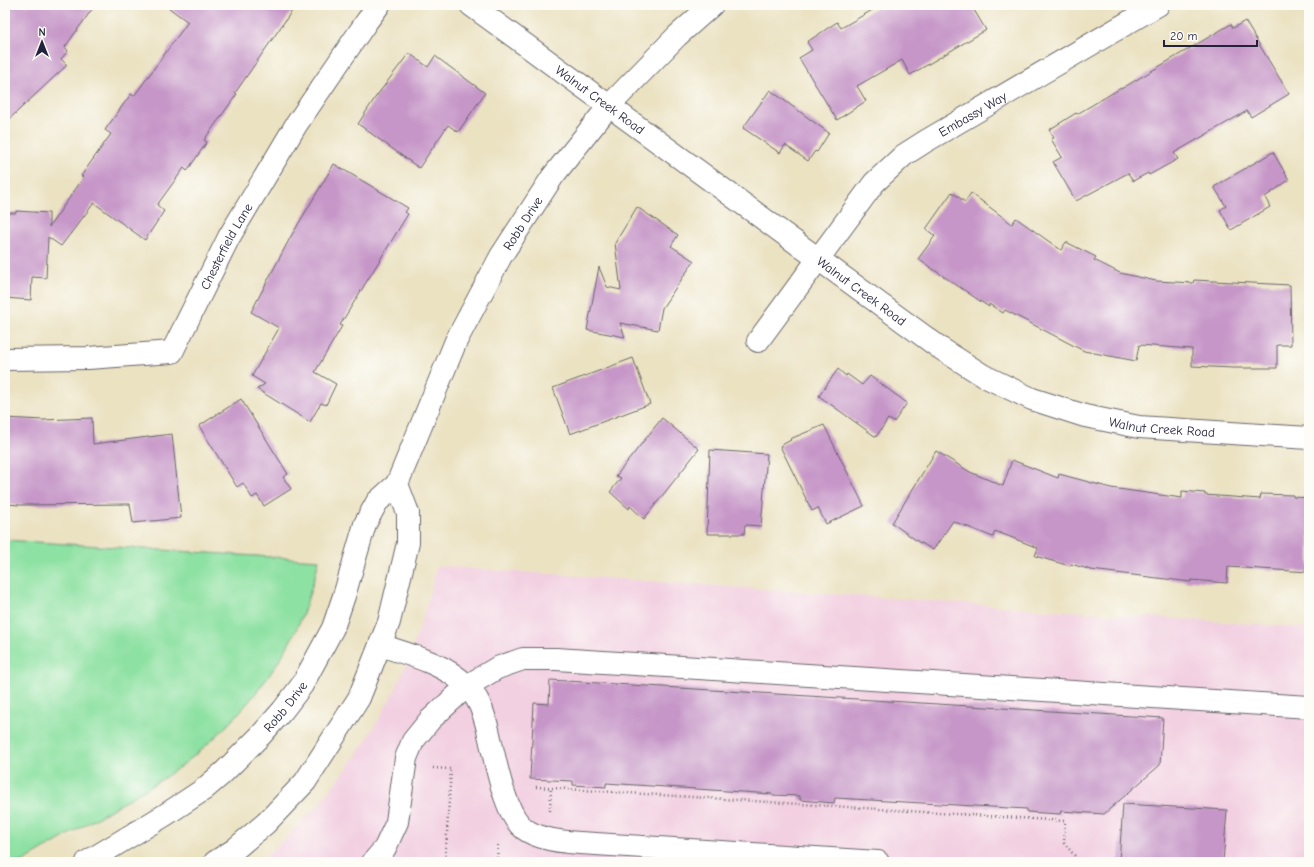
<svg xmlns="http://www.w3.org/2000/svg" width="1314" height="867" viewBox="0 0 1314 867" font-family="'Comic Neue',sans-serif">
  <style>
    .built { fill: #f2cfe1 }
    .green { fill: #8de1a2; stroke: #58826e }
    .building { fill: #c696c8 }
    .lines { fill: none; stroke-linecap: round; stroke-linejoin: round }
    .minor-casing { stroke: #68656a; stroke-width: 24 }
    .major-casing { stroke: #68656a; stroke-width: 24 }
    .path { stroke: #68656a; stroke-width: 2.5; stroke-dasharray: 1 3; stroke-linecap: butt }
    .minor { stroke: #fff; stroke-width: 22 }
    .major { stroke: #fff; stroke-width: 22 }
    .labels { text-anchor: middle; stroke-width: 3.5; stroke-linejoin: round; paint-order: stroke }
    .street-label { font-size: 13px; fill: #22223b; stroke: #fdfcf7 }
  </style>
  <rect width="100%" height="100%" fill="#fdfcf7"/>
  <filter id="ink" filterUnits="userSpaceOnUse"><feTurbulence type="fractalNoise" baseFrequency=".025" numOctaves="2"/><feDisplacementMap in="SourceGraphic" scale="8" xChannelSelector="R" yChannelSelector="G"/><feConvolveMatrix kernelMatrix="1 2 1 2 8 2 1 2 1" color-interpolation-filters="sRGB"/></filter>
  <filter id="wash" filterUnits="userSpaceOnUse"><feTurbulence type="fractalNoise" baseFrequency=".012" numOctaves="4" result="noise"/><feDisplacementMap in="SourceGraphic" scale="16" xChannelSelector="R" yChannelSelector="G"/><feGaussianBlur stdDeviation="0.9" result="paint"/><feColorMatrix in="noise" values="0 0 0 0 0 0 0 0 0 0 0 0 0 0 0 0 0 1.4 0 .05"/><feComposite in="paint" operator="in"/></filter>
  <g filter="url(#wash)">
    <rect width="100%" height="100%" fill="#ebe2c2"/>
    <path class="built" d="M437 566 1309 628V862H260L289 835 318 805 345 771 370 734 393 694 411 653 425 610Z"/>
    <path class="green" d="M5 540 319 560C313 584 306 609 295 632 272 680 228 730 185 763 166 778 144 790 124 802 90 822 56 842 22 862H5Z"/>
    <g id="blocks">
      <path class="building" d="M14 5H95L65 47 68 51 61 59 67 65 5 123V14Z
        M165 5H296L235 93 237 94 204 140 207 142 187 171 184 168 157 205 164 211 145 240 94 203 61 246 48 237 46 278 32 277 31 300 5 298V213H16V211L49 213V227L84 177 81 176 111 134 105 130 131 94 134 96 188 22Z
        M881 5H971L986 30 910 75 902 60 857 86 866 101 837 120 799 58 812 50 807 42 837 22 841 28Z
        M1245 21 1289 94 1251 117 1247 111 1174 153 1178 159 1149 175 1148 173 1133 181 1128 173 1076 201 1053 162 1062 157 1051 139 1054 138 1049 130 1076 113 1077 114 1121 88V89L1231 24 1233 28Z
        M409 53 428 67 435 56 485 93 458 132 448 125 419 168 358 124 375 98Z
        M770 90 829 133 817 152 815 151 808 161 785 145 780 153 743 128Z
        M1273 152 1289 180 1265 197 1270 207 1231 230 1220 210 1226 206 1214 187Z
        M334 164 408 208 405 212 408 214 340 325 342 326 315 372 336 384 326 405 321 403 310 422 257 389 265 384 252 376 279 328 251 312 290 238Z
        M952 192 965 202 971 193 1012 224 1016 218 1061 250 1066 242 1096 257 1094 260 1120 273 1156 281 1193 283 1194 280 1290 285 1291 345H1277V368H1233L1192 366V349L1139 345 1136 361 1084 351 1005 310 1003 313 989 304V307L918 259 935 236 926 229Z
        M637 207 678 235 671 246 694 261 662 308 658 330 620 323 625 337 587 330 599 267 607 287 621 290 615 243Z
        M633 358 650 404 570 434 553 388Z
        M838 369 846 376 847 374 862 385 870 376 907 403 894 422 888 419 876 437 819 396Z
        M241 399 288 474 283 477 291 489 264 506 257 495 252 498 243 483 237 487 199 426Z
        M5 418 43 420 92 418 93 444 172 434 181 518 133 523 130 504 20 505 5 504Z
        M662 418 699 449 644 519 630 506 629 509 610 492 621 478 616 476Z
        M824 425 864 506 826 524 818 508 812 511 780 446 791 440 790 439Z
        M710 450 767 454 761 526 745 525 744 534H707Z
        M936 451 970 472 1003 486 1012 460 1058 478 1059 474 1111 488 1182 498V491L1205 493V495L1260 499 1261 494 1293 495V497L1309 498V572L1228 567 1227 583 1191 580V582L1091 570 1071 564 1070 566 1035 556 1038 548 995 531 993 537 953 521 933 550 920 542V543L892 523Z
        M550 680 1163 718 1160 765 1104 814 1061 811 1060 814 1027 812V809L835 798 834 803 800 800V796L772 795V794L606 783V787L573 785V781L530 779 534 703 549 704Z
        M1123 804 1227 810 1223 862H1119Z"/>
    </g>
  </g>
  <g filter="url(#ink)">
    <use href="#blocks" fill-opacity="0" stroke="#68656a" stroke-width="1"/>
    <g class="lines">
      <defs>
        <g id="minor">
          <path id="s1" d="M471 5 940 348 984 376 1032 399 1085 416 1139 427 1309 438"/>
          <path id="s2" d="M758 341 874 183 904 155 926 141 1158 5"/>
          <path id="s3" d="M5 359 88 358 172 352 229 237 296 125 367 21 379 5"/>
          <path d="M380 645C410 655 444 663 467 686 479 698 484 714 488 730 494 754 503 807 520 825 533 839 561 842 580 843L878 862"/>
          <path d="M373 862 385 848 397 822 406 758 413 741 430 720 467 686 497 668 523 659H556L1309 707"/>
        </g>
        <g id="major">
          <path id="s4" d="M87 862 165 815 203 790 223 773 261 735 283 710 302 685 333 628 344 596 365 524 377 502 397 484 456 341 501 256 553 176 609 106 677 36 712 5"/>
          <path d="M215 862 234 850 266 823 305 782 359 698 389 622 408 543V513L397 484"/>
        </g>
      </defs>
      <use href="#minor" class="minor-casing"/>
      <use href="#major" class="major-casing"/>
      <path class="path" d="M433 768 451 769 445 862
        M536 787 1065 821 1064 843 1080 862
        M550 811 551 788
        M497 862 498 842
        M499 862H521"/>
      <use href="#minor" class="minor"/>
      <use href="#major" class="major"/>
    </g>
  </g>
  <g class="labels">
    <g class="street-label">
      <text dy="5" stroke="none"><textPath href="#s1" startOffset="160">Walnut Creek Road</textPath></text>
      <text dy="5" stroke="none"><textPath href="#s2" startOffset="317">Embassy Way</textPath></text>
      <text dy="5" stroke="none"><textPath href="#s4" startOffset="797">Robb Drive</textPath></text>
      <text dy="5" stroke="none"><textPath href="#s3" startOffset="286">Chesterfield Lane</textPath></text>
      <text dy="5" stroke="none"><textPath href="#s1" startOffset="484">Walnut Creek Road</textPath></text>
      <text dy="5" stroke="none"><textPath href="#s1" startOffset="820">Walnut Creek Road</textPath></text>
      <text dy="5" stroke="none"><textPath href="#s4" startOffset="254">Robb Drive</textPath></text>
    </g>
  </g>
  <rect width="1314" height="867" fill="none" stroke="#fdfcf7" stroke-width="20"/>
  <g transform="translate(42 42)" stroke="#fdfcf7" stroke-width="3" paint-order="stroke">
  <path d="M0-3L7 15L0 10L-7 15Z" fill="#22223b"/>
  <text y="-6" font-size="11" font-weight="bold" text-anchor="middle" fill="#22223b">N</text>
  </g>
  <path d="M1164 40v6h93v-6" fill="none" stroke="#22223b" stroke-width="2"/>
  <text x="1170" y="40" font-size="12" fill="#22223b" stroke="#fdfcf7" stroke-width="3" paint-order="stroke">20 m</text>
</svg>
